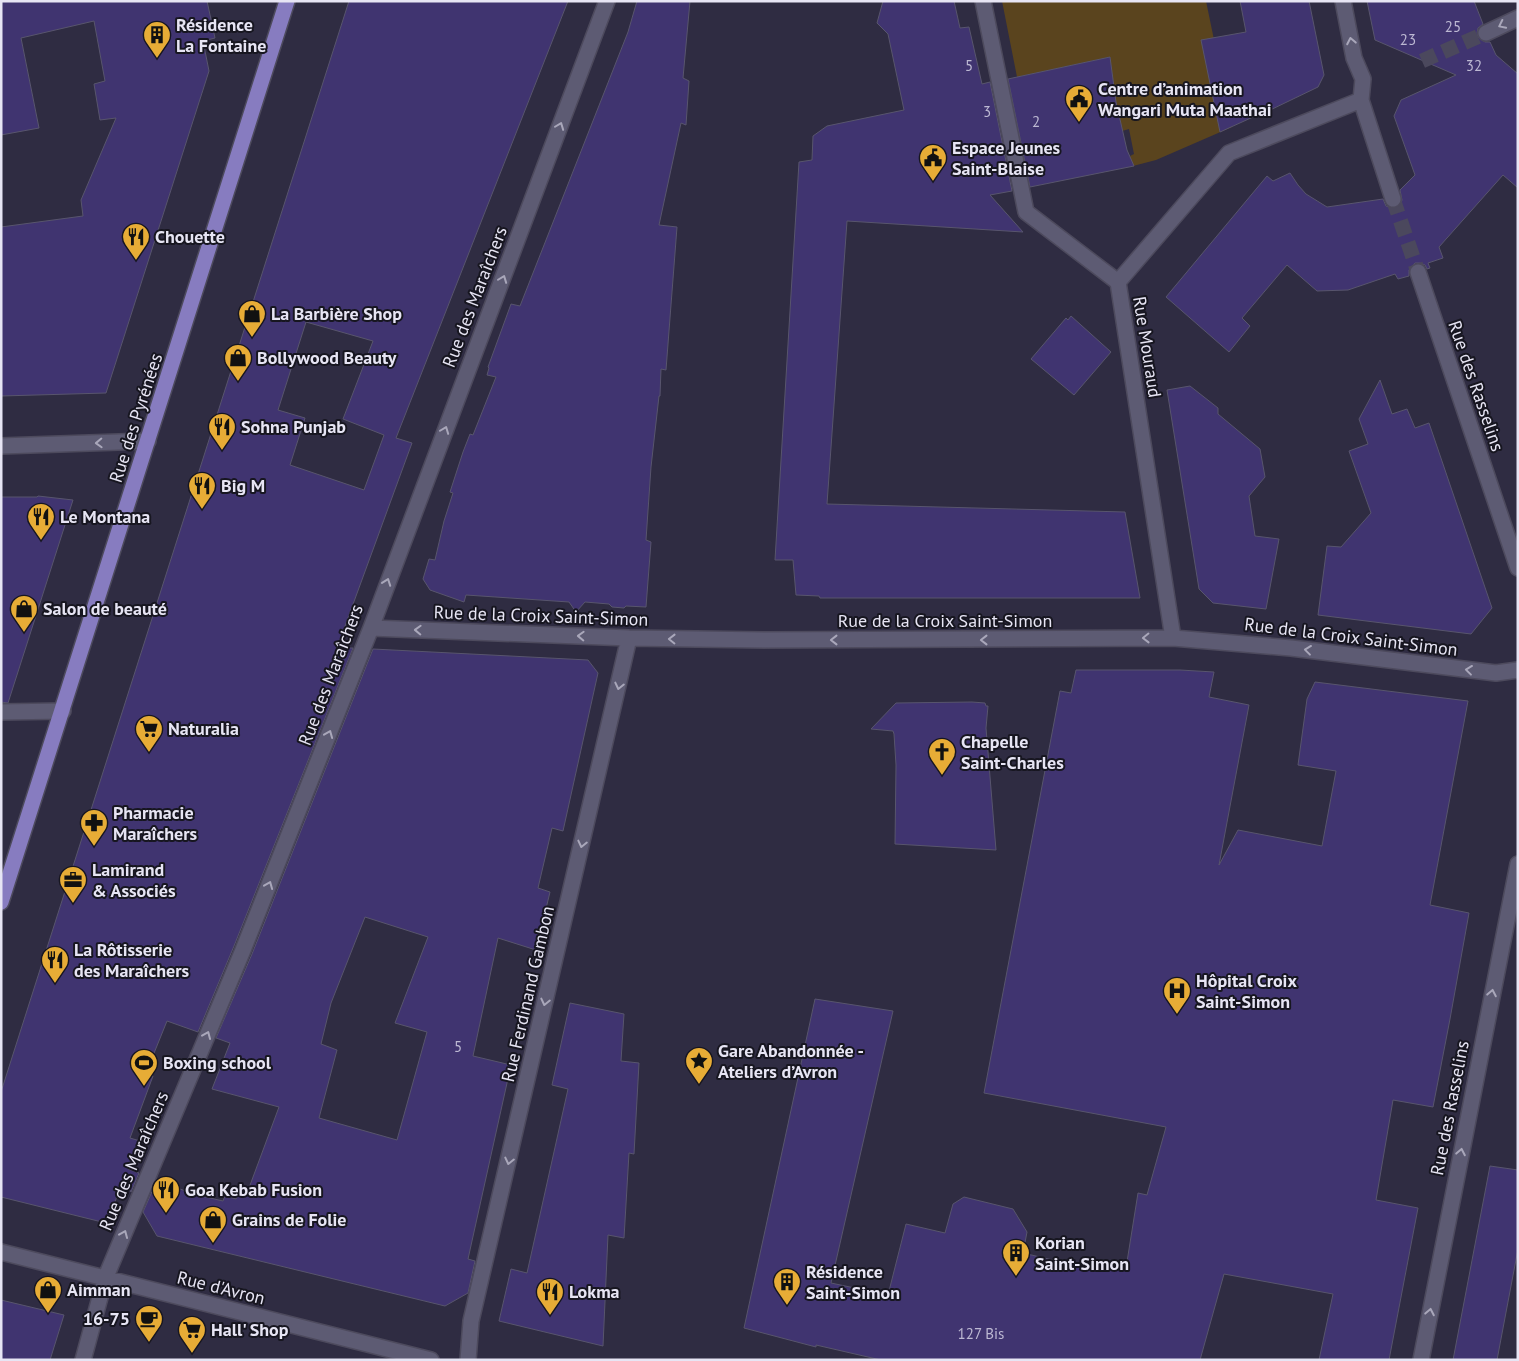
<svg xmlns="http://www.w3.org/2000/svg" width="1519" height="1361" viewBox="0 0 1519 1361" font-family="'PT Sans',sans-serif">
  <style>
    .green { fill: #5a441e }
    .building { fill: #403470; stroke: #58556d; fill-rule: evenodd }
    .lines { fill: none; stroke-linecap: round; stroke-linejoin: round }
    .minor-tunnel { stroke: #4b485d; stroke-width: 15; stroke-dasharray: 15 8; stroke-linecap: butt }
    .minor-casing { stroke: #4d4a5d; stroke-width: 18 }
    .major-casing { stroke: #4d4a5d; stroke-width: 18 }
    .minor { stroke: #5d5b73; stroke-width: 15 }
    .major { stroke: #877cc0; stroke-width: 15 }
    .oneway { stroke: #a9a7ba }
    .labels { text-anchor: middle; stroke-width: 4; stroke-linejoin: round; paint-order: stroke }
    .number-label { font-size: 15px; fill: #bdb9d3 }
    .poi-label { font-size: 18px; font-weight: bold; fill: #e7e5f4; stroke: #171620; text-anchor: start }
    .street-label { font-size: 18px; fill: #e7e5f4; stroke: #171620 }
  </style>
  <rect width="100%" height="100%" fill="#2f2c42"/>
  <path class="green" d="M1002 1H1206L1232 127 1156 160 1133 166 1130 156 1134 154 1129 129 1122 131 1116 102 1110 57 1017 77Z"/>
  <path class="building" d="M1 1H207L215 38 203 41 209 71 106 393 1 396V227L83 216 81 200 116 118 100 120 94 84 105 81 94 21 21 38 39 128 1 135Z
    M349 1H568L396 438 412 443 337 648H353L234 946 198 1032 167 1021 146 1073 153 1076 130 1138 140 1141 128 1169 139 1173 131 1192 124 1180 106 1223 1 1197V1092ZM306 322 373 341 343 419 384 435 364 490 290 465 305 418 278 410Z
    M637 1H690L683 78 689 81 686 125 681 123 659 225 677 227 666 370 661 369 660 396H659L651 467 646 540 651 542 646 607 626 606 624 608 612 607 609 604 585 602 576 612 569 602 466 595 464 602 430 590 423 579 429 559 435 560 444 521 453 493 450 492 463 452 470 434 473 435 496 377 487 375 489 368 488 367 511 304 520 306 628 32Z
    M883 1H954L960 28 969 27 982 84 990 82 1012 191 990 195 1023 232 847 221 827 504 1125 512 1140 598H820L819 596 796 595 793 560H775L799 162 812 160 813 136 827 126 904 110 888 34 877 23Z
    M1240 1H1309L1324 75 1318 87 1264 113V112L1220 132 1201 40 1246 32Z
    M1367 1H1474L1483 24 1478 28 1477 33 1478 37 1485 42H1490L1496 55 1518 74V188L1503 175 1439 247 1443 258 1428 263 1430 268 1427 269 1425 265 1420 263H1415L1409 270V276L1398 279 1395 274 1348 290 1317 291 1287 265 1242 318 1250 326 1229 352 1166 297 1267 176 1273 181 1290 173 1298 185 1306 194 1327 207 1383 199 1386 206 1391 208H1395L1400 206 1402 200 1400 190 1415 175 1394 116 1401 100 1456 75 1375 40Z
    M1110 57 1116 102 1127 150 1134 166 1030 187 1008 79Z
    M1071 316 1111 352 1074 395 1031 359 1066 318 1068 320Z
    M1380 380 1392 414 1407 409 1415 428 1429 423 1492 608 1471 634 1318 615 1327 546 1341 547 1371 513 1349 451 1368 444 1359 419Z
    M1190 386 1218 408V414L1260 449 1265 477 1249 496 1255 536 1279 539 1266 609 1213 603 1199 589 1167 390Z
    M38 496 73 500 8 703 1 702V497H37Z
    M373 649 588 660 598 673 563 831 552 828 538 888 550 892 536 950 498 938 473 1056 511 1065 468 1259 475 1261 468 1293 445 1306 157 1236 143 1212 157 1180 193 1194 223 1201 225 1196 236 1199 238 1194 246 1196 279 1107 212 1089 230 1043 216 1038 252 954ZM365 917 428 937 395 1023 427 1032 397 1140 319 1118 337 1050 321 1044 331 1003Z
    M1076 670H1180L1214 672 1209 697 1249 705 1219 865 1238 830 1322 846 1336 771 1298 765 1307 699 1315 682 1468 701 1430 905 1469 913 1450 1019 1433 1107 1393 1100 1376 1200 1418 1208 1389 1360H1319L1333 1294 1224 1274 1200 1360H881L816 1345V1347L744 1328 815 999 893 1011 831 1283 888 1295 906 1224 945 1233 953 1204 964 1197 1013 1209 1027 1232 1023 1253 1095 1270 1107 1263 1126 1268 1138 1193 1147 1195 1166 1127 984 1093 1060 691 1071 693Z
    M896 703 972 702 985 703 986 706H988L986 728 996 850 895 844 896 765 894 734 893 731 871 729Z
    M570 1003 624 1014 621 1061 639 1063 634 1154 629 1153 624 1238 608 1235 603 1346 499 1321 511 1269 527 1273 568 1089 552 1085Z
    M1490 1166 1518 1170V1249L1497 1360H1453Z
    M1 1300 64 1315 50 1360H1Z"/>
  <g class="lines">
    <path class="minor-tunnel" d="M1422 61 1486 33
      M1393 199 1418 272"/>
    <defs>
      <path id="minor" d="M983 1 1026 212 1118 282
        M1343 1 1354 58 1363 79 1361 100 1393 199
        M1486 33 1518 18
        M1418 272 1518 568
        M1 446 148 441
        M371 628 629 638 764 640 1173 638 1291 648 1496 673 1518 670
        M1173 638 1118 282 1229 153 1361 100
        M1 712 63 711
        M1 1252 431 1360
        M83 1360 105 1279 243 950 371 628 607 1
        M468 1360 471 1321 629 638
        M1421 1360 1518 864"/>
      <path id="major" d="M1 902 287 1"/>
    </defs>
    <use href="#minor" class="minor-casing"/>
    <use href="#major" class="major-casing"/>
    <use href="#minor" class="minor"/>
    <use href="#major" class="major"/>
  </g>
  <defs><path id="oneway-chevron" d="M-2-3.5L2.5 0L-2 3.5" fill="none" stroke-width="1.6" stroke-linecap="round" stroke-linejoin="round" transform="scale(1.25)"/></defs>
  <g class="oneway">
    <use href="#oneway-chevron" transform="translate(1502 25) rotate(154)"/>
    <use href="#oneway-chevron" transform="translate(1351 41) rotate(-101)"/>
    <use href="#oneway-chevron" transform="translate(560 126) rotate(-69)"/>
    <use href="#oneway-chevron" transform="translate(503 279) rotate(-69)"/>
    <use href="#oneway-chevron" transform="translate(445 430) rotate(-69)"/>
    <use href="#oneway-chevron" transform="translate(99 443) rotate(178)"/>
    <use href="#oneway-chevron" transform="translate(387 582) rotate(-70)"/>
    <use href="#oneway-chevron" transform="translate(418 630) rotate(-178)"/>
    <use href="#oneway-chevron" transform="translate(581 636) rotate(-178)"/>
    <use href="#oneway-chevron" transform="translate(1146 638) rotate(179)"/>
    <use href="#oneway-chevron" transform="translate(672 639) rotate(-179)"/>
    <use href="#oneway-chevron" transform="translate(834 640) rotate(-180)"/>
    <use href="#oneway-chevron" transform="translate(984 640) rotate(180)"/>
    <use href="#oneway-chevron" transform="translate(1308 650) rotate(-173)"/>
    <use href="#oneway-chevron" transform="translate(1469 670) rotate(-173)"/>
    <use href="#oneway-chevron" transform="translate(619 686) rotate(103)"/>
    <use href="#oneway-chevron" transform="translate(329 734) rotate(-68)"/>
    <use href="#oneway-chevron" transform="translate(582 844) rotate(103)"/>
    <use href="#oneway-chevron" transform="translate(269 885) rotate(-68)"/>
    <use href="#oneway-chevron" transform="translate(1492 993) rotate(-79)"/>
    <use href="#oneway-chevron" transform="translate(545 1002) rotate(103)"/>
    <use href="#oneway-chevron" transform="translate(207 1035) rotate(-67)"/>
    <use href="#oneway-chevron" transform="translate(1461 1152) rotate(-79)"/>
    <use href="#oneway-chevron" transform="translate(509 1161) rotate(103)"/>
    <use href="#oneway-chevron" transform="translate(124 1234) rotate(-67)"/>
    <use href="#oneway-chevron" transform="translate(1430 1312) rotate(-79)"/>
  </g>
  <defs>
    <symbol id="building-pin" viewBox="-11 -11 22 30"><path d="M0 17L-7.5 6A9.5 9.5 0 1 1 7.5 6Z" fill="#e7ac36" stroke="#171620"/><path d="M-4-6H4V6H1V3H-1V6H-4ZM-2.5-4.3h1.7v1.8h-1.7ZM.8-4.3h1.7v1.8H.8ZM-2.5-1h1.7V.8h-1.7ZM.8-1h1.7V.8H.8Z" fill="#111"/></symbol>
    <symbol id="civic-pin" viewBox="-11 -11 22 30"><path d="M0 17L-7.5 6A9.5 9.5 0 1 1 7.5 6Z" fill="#e7ac36" stroke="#171620"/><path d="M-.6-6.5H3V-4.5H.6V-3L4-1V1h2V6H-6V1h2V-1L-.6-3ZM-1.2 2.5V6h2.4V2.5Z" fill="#111"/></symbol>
    <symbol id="restaurant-pin" viewBox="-11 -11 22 30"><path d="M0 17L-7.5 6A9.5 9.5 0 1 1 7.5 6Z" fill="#e7ac36" stroke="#171620"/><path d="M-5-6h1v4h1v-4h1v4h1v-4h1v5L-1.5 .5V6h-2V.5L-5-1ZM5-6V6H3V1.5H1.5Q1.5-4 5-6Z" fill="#111"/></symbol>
    <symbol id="shop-pin" viewBox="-11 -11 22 30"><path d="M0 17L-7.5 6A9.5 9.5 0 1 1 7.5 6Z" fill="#e7ac36" stroke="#171620"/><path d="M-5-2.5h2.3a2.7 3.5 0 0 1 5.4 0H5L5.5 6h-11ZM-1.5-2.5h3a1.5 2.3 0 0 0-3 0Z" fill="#111"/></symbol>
    <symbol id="supermarket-pin" viewBox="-11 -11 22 30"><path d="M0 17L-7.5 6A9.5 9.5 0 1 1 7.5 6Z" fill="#e7ac36" stroke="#171620"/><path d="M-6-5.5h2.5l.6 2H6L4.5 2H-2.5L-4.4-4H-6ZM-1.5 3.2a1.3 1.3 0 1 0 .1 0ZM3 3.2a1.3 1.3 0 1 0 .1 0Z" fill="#111"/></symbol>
    <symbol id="church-pin" viewBox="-11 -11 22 30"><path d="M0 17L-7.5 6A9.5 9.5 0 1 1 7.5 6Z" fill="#e7ac36" stroke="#171620"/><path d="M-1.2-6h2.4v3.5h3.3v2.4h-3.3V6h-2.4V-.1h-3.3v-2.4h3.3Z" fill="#111"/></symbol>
    <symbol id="pharmacy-pin" viewBox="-11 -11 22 30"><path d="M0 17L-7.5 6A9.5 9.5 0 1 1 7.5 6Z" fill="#e7ac36" stroke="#171620"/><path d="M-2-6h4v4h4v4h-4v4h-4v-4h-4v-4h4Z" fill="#111"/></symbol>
    <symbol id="office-pin" viewBox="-11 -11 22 30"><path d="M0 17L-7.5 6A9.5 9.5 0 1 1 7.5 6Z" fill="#e7ac36" stroke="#171620"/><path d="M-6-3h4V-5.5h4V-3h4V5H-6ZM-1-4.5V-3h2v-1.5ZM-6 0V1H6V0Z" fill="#111"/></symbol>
    <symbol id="hospital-pin" viewBox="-11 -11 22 30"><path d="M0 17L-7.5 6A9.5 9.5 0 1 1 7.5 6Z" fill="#e7ac36" stroke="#171620"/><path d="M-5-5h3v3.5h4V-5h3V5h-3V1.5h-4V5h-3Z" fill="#111"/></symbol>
    <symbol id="sight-pin" viewBox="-11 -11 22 30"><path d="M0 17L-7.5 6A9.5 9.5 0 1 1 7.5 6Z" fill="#e7ac36" stroke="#171620"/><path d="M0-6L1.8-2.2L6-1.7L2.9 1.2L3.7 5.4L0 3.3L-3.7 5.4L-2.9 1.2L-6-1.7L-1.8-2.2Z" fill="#111"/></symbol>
    <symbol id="stadium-pin" viewBox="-11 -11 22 30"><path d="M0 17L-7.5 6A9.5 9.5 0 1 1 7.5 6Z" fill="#e7ac36" stroke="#171620"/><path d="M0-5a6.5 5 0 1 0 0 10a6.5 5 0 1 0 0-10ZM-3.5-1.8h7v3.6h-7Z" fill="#111"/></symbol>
    <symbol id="cafe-pin" viewBox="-11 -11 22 30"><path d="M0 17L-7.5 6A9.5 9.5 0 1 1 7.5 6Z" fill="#e7ac36" stroke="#171620"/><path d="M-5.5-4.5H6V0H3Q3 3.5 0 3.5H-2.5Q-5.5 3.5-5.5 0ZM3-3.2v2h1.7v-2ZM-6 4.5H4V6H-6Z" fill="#111"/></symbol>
  </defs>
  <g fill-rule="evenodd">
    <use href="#building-pin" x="141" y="19" width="32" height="43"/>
    <use href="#civic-pin" x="1063" y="83" width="32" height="43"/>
    <use href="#civic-pin" x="917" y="142" width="32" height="43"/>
    <use href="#restaurant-pin" x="120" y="221" width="32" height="43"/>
    <use href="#shop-pin" x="236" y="298" width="32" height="43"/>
    <use href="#shop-pin" x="222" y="342" width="32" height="43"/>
    <use href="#restaurant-pin" x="206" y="411" width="32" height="43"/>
    <use href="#restaurant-pin" x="186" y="470" width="32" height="43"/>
    <use href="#restaurant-pin" x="25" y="501" width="32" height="43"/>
    <use href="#shop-pin" x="8" y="593" width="32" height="43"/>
    <use href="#supermarket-pin" x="133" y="713" width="32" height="43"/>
    <use href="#church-pin" x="926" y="736" width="32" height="43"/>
    <use href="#pharmacy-pin" x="78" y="807" width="32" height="43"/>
    <use href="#office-pin" x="57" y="864" width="32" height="43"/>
    <use href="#restaurant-pin" x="39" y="944" width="32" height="43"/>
    <use href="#hospital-pin" x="1161" y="975" width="32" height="43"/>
    <use href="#sight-pin" x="683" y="1045" width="32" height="43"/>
    <use href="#stadium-pin" x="128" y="1047" width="32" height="43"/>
    <use href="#restaurant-pin" x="150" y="1174" width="32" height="43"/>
    <use href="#shop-pin" x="197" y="1204" width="32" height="43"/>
    <use href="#building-pin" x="1000" y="1237" width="32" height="43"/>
    <use href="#building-pin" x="771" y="1266" width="32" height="43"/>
    <use href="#shop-pin" x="32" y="1274" width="32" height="43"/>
    <use href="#restaurant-pin" x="534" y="1276" width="32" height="43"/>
    <use href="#cafe-pin" x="133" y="1303" width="32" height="43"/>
    <use href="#supermarket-pin" x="176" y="1314" width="32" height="43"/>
  </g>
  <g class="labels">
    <g class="number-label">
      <text x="1453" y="32">25</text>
      <text x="1408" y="45">23</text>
      <text x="969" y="71">5</text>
      <text x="1474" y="71">32</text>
      <text x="987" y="117">3</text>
      <text x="1036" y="127">2</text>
      <text x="458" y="1052">5</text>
      <text x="981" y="1339">127 Bis</text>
    </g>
    <g class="poi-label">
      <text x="176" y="31">Résidence<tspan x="176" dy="21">La Fontaine</tspan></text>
      <text x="1098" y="95">Centre d’animation<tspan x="1098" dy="21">Wangari Muta Maathai</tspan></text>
      <text x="952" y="154">Espace Jeunes<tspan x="952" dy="21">Saint-Blaise</tspan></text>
      <text x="155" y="243">Chouette</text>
      <text x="271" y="320">La Barbière Shop</text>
      <text x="257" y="364">Bollywood Beauty</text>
      <text x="241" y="433">Sohna Punjab</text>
      <text x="221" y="492">Big M</text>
      <text x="60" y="523">Le Montana</text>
      <text x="43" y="615">Salon de beauté</text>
      <text x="168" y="735">Naturalia</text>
      <text x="961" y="748">Chapelle<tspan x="961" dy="21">Saint-Charles</tspan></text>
      <text x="113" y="819">Pharmacie<tspan x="113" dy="21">Maraîchers</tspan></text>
      <text x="92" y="876">Lamirand<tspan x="92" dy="21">&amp; Associés</tspan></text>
      <text x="74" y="956">La Rôtisserie<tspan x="74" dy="21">des Maraîchers</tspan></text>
      <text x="1196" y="987">Hôpital Croix<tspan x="1196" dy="21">Saint-Simon</tspan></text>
      <text x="718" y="1057">Gare Abandonnée -<tspan x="718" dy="21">Ateliers d’Avron</tspan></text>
      <text x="163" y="1069">Boxing school</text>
      <text x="185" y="1196">Goa Kebab Fusion</text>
      <text x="232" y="1226">Grains de Folie</text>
      <text x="1035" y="1249">Korian<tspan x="1035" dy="21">Saint-Simon</tspan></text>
      <text x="806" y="1278">Résidence<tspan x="806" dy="21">Saint-Simon</tspan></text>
      <text x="67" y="1296">Aimman</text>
      <text x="569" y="1298">Lokma</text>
      <text x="130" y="1325" text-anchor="end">16-75</text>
      <text x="211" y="1336">Hall' Shop</text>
    </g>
    <g class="street-label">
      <text transform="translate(475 297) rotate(-69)" y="6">Rue des Maraîchers</text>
      <text transform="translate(1147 347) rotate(81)" y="6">Rue Mouraud</text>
      <text transform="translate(1476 386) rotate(71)" y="6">Rue des Rasselins</text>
      <text transform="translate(136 418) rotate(-72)" y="6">Rue des Pyrénées</text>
      <text transform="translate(541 616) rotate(2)" y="6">Rue de la Croix Saint-Simon</text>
      <text x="945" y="627">Rue de la Croix Saint-Simon</text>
      <text transform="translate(1351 637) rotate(7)" y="6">Rue de la Croix Saint-Simon</text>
      <text transform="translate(331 675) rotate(-69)" y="6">Rue des Maraîchers</text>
      <text transform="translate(528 994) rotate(-77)" y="6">Rue Ferdinand Gambon</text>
      <text transform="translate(1450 1108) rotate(-79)" y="6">Rue des Rasselins</text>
      <text transform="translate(134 1161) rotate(-67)" y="6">Rue des Maraîchers</text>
      <text transform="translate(221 1288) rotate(14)" y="6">Rue d'Avron</text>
    </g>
  </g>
  <rect width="1519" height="1361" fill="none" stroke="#e7e5f4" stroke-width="5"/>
</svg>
